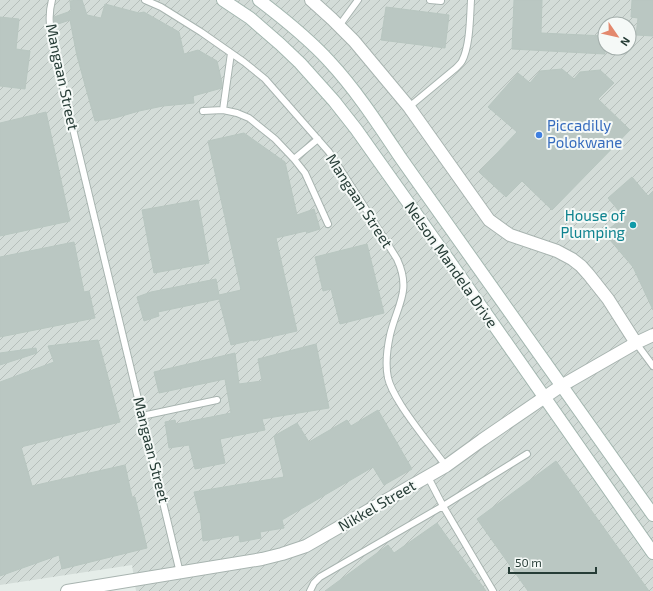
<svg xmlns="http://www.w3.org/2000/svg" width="653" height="591" viewBox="0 0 653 591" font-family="'Exo 2',sans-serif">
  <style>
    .industrial { fill: url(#industrial-furrows); fill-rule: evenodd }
    .building { fill: #bac7c2; stroke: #b8c6c0 }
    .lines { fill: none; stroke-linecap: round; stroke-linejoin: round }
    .lane-casing { stroke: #a8b4b0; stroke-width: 8 }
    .street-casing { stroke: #a8b4b0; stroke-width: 14 }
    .secondary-casing { stroke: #a4b7b0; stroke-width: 14 }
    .lane { stroke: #fff; stroke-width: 6 }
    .street { stroke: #fff; stroke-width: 12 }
    .secondary { stroke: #fff; stroke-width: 12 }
    .shop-dot { fill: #3f7fe0; stroke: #f5f9f7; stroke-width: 1.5 }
    .culture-dot { fill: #0f9aa8; stroke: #f5f9f7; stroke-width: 1.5 }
    .labels { text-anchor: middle; stroke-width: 4; stroke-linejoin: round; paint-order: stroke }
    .street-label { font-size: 15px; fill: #263c36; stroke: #f5f9f7 }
    .shop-label { font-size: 15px; fill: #366cbe; stroke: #f5f9f7; text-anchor: start }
    .culture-label { font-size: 15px; fill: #0d838f; stroke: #f5f9f7; text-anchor: end }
  </style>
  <defs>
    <pattern id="industrial-furrows" width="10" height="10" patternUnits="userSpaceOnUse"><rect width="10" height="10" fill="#d3dcd8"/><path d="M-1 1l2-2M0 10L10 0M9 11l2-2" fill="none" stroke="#b5beba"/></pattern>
  </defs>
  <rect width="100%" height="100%" fill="#e5ede9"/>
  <path class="industrial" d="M0 0H653V591H136L132 565 0 585ZM605 24H629V48H605Z"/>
  <path class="building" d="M77 0H82L87 15 101 18 105 4 139 13 144 12 179 32 184 54 198 50 217 61 222 83V88L193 96 194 103 163 106 139 111 115 118 95 121 77 56 70 20 55 25 54 17 71 11 70 1Z
    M514 0H542L541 33 605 36V54L512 49Z
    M632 0H653V36L636 35 638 18 631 17Z
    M386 7 449 15 445 48 381 40Z
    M0 17 19 19 16 49 30 51 25 89 0 86Z
    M562 69 574 79 580 72 600 70 614 83 598 99 630 130 552 210 522 181 506 197 479 172 517 132 488 107 518 73 530 83 540 71Z
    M46 112 70 221 0 236V123Z
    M244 133 285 162 297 215 314 209 320 229 307 233 306 231 276 238 297 331 253 341V340L231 345 219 299 158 312 159 316 144 321 137 297 151 292 216 279 219 295 241 290 208 141Z
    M632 177 648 196 653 191V310L633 267 604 233 624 217 608 198Z
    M198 200 209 263 154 273 142 210Z
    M74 242 84 292 89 291 95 318 0 337V257Z
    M367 244 384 313 340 324 331 289 323 291 315 257Z
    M98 340 120 422 21 447 32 486 125 465 132 497H135L147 548 62 569 59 555 0 576V382L54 362 48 346Z
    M316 344 329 408 262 419 265 430 220 439 225 463 195 469 189 445 169 448 165 422 175 420 176 424 231 413 225 379 159 393 154 372 235 353 239 384 262 381 258 359Z
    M36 348 37 353 0 365V353Z
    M378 410 412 469 384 485 373 467 282 520 284 528 260 532 261 538 240 542 239 535 203 541 200 512 199 513 194 492 284 477 274 436 297 423 309 442 347 420 351 426Z
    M556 461 649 591H528L477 519Z
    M437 523 486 591H325L388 545 394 553Z"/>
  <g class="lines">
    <defs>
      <path id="lane" d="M52 0C47 19 51 31 54 50L180 573
        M145 0 161 7 201 32 244 62 265 79 329 152 362 203 397 259C412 291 397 305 390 335 387 349 385 364 388 378 390 387 396 397 401 405 415 427 431 446 446 466
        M430 0 441 1
        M339 26 358 0
        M409 107 456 68C458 66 461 63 462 61 470 46 470 17 471 0
        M223 110 231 53
        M203 111 223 110 237 113 249 118 275 139 294 159 305 173 328 224
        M294 159 318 139
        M636 343 653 366
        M142 416 217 400
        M428 477 443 506 493 591
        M310 591 314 583 320 577 443 506 527 454"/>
      <path id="street" d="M311 0 332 19 354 41 409 107 489 220 510 235 557 251 572 259 581 266 589 275 608 299 636 343
        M67 591 262 559 282 554 306 546 446 466 482 440 561 386 636 343 653 335"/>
      <path id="secondary" d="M223 0 250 18 280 44 300 63 334 101 356 129 441 249 653 553
        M259 0C284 19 308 38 329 61 356 90 378 124 400 157L653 515"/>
    </defs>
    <use href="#lane" class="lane-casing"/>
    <use href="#street" class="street-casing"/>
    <use href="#secondary" class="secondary-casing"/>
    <use href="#lane" class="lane"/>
    <use href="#street" class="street"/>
    <use href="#secondary" class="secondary"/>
  </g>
  <circle class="shop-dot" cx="539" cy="135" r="4"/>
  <circle class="culture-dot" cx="633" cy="225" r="4"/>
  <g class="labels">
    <g class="street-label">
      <text transform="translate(62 77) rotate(78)" y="5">Mangaan Street</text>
      <text transform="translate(359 201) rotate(57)" y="5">Mangaan Street</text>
      <text transform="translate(451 265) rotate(55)" y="5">Nelson Mandela Drive</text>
      <text transform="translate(151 450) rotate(76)" y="5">Mangaan Street</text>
      <text transform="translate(377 506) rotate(-30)" y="5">Nikkel Street</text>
    </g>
    <g class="shop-label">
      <text x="547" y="131">Piccadilly<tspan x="547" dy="17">Polokwane</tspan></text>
    </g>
    <g class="culture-label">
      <text x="625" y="221">House of<tspan x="625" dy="17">Plumping</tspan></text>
    </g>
  </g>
  <g transform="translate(617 36) rotate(124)"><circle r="19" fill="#f5f9f7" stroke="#a2adaa"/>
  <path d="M0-3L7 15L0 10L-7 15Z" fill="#e3886d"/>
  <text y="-6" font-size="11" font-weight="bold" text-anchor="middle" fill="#263c36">N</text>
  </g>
  <path d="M509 567v6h87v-6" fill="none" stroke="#263c36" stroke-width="2"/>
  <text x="515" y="567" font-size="12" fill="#263c36" stroke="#f5f9f7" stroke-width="3" paint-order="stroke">50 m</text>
</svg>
